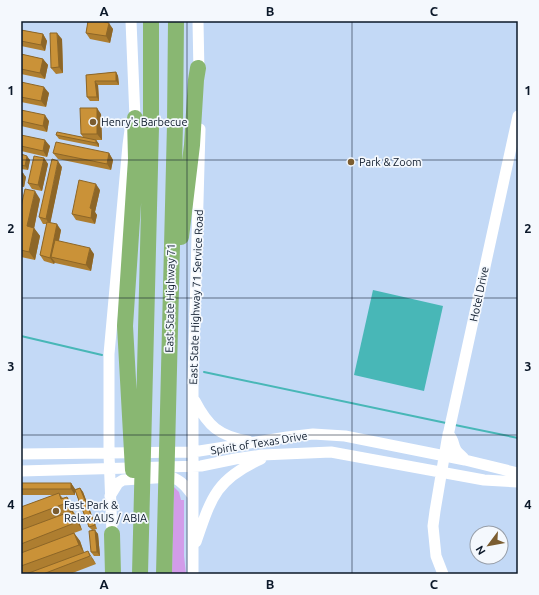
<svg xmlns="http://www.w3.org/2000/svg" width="539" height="595" viewBox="0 0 539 595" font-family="Ubuntu,sans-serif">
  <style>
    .green { fill: #d29ce9 }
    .water { fill: #48b7b7 }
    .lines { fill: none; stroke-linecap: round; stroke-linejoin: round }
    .stream { stroke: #48b7b7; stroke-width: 2 }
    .minor { stroke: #fff; stroke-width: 11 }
    .highway { stroke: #89b772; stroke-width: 16 }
    .wall { fill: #ae7e30 }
    .shaded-wall { fill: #8d6627 }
    .building { fill: #ca9238; stroke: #8d6627 }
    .grid { fill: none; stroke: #0b1829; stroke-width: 1; stroke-opacity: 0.55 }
    .poi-dot { fill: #7b5d31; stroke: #f4f8fd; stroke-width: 1.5 }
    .labels { text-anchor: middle; stroke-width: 3.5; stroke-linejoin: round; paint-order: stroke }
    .poi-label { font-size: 11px; fill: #0b1829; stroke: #f4f8fd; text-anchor: start }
    .street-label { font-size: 11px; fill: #0b1829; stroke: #f4f8fd }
    .neatline { fill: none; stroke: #0b1829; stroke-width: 1.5 }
    .grid-label { font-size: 13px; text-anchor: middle; font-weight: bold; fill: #0b1829 }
  </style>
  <rect width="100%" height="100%" fill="#c3d9f6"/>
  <path class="green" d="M174 487 179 492 181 500H184V556L186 574H172Z"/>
  <path class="water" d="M373 290 443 306 424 391 354 375Z"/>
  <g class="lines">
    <path class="stream" d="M21 336 102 355
      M204 372 446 423
      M455 425 518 438"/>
    <path class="minor" d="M198 21 199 74
      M195 401C208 426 219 436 248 441
      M448 434C455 441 452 443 456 450 458 454 463 456 465 460
      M21 454 193 452 287 437 313 434 345 436 465 460 518 473
      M21 471 201 466 235 459 262 455 331 452 484 480 518 482
      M110 496 118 483 123 480 171 477C181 480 187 488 193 496
      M112 534 109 454V354L128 145 130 130 135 118 131 21
      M196 542C211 498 216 479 261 459
      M193 574V382L200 129
      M443 574 436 556 433 526 435 511 447 440 518 116"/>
    <path class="highway" d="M181 237 192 145 196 80 198 68
      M133 470 125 326 136 159 135 118
      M112 534 113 574
      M140 574 151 127V21
      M164 574 175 124 176 21"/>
  </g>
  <path class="wall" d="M88 21H104L113 29 110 43 90 39 86 33Z
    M21 30 43 34 47 41 45 51 21 46Z
    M62 39 63 73 56 74 51 68Z
    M21 54 43 59 48 65 45 79 21 74Z
    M116 72 118 76 119 85H98L99 101H90L87 97 86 75Z
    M21 82 49 93 46 107 21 102Z
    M21 110 49 121 47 132 21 126Z
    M101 114 102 140H96L99 144V147L59 139 56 135 83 137 81 134Z
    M21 135 50 146 47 157 21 151Z
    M53 153H109L113 160 111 170 58 159Z
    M21 154 30 160 28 170 21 169Z
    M44 158 48 164 42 191 32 189 28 183Z
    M62 167 50 223 61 230 59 241 94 254 91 271 55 263V262L54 264 44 261 40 255 47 224H43L39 217Z
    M21 173 26 177 24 187H21Z
    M100 190 95 212 97 215 95 224 76 220 72 214Z
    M40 199 34 228 40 236 35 260 21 257V207Z
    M21 483H71L75 489 80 488 83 492 97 529 93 530 98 534 100 556H94L91 552 92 530 89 527 75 491V495H60L63 498 67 497 73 505 75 510 73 511 78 519 82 530 74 533 80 541 84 552 93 559 96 564 70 574H21V506V507L54 495H21Z"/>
  <path class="shaded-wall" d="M109 23 113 29 110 43 106 36Z
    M57 33 62 39 63 73 59 67Z
    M43 34 47 41 45 51 41 45Z
    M43 59 48 65 45 79 40 73Z
    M116 72 118 76 119 85 116 81Z
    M95 81 98 85 99 101 97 97Z
    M44 87 49 93 46 107 41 101Z
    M97 108 101 114 102 140 97 134Z
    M45 115 49 121 47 132 43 126Z
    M45 140 50 146 47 157 43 151Z
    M96 140 99 144V147L96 143Z
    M109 153 113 160 111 170 107 164Z
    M27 156 30 160 28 170 25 166Z
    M44 158 48 164 42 191 38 185Z
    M58 161 62 167 50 225 46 219Z
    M23 173 26 177 24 187 21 183Z
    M96 184 100 190 95 212 97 215 95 224 91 218 90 208Z
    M35 191 40 199 33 234 27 226Z
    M21 193 22 195 21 201Z
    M57 224 61 230 55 258 51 257 55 262 54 264 50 258Z
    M34 228 40 236 35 260 29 252Z
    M90 248 94 254 91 271 86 265Z
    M71 483 75 489V495L71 489Z
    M80 488 83 492 97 529 95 525Z
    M67 497 73 505 75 510 69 502Z
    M72 511 78 519 82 530 77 522Z
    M95 530 98 534 100 556 97 552Z
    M74 533 80 541 84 553 79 545Z
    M88 551 93 559 96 564 90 556Z"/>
  <path class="building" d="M88 21H101L109 23 106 36 86 33Z
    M21 30 43 34 41 45 21 41Z
    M50 33H57L59 67 51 68Z
    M21 54 43 59 40 73 21 69Z
    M116 72V81H95L97 97H87L86 75Z
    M21 82 44 87 41 101 21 97Z
    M80 108H97V134H81Z
    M21 110 45 115 43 126 21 121Z
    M57 132 96 140V143L56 135Z
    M21 135 45 140 43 151 21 146Z
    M56 142 109 153 107 164 53 153Z
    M21 154 27 156 25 166 21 165Z
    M34 156 44 158 38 185 28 183Z
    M52 159 58 161 46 219 39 217Z
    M21 173H23L21 183Z
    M79 180 96 184 90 208 92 209 91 218 72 214Z
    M25 189 35 191 27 226 34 228 29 252 21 250V207Z
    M47 222 57 224 50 258 40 255Z
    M55 240 90 248 86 265 51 257Z
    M21 483H71V489H21Z
    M80 488 95 525 89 527 75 490Z
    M59 493 61 499 67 497 69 502 21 520V507Z
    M72 511 77 522 21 544V530Z
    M95 530 97 552H91L89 531Z
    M74 533 79 545 21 566V553Z
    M88 551 90 556 43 574H26Z"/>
  <path class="grid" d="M187 21V574M352 21V574M21 160H518M21 298H518M21 435H518"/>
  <g class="poi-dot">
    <circle cx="93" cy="122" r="4"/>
    <circle cx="351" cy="162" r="4"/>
    <circle cx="56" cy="511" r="4"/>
  </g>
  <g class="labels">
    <g class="poi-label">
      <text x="101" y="126">Henry's Barbecue</text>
      <text x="359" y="166">Park &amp; Zoom</text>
      <text x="64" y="509">Fast Park &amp;<tspan x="64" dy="13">Relax AUS / ABIA</tspan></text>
    </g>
    <g class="street-label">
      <text transform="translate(479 294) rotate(-78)" y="4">Hotel Drive</text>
      <text transform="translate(196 297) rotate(-88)" y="4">East State Highway 71 Service Road</text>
      <text transform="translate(170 298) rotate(-89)" y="4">East State Highway 71</text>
      <text transform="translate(259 443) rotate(-9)" y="4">Spirit of Texas Drive</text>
    </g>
  </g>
  <rect width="539" height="595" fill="none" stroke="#f4f8fd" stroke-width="44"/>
  <g transform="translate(489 545) rotate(238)"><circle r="19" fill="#f4f8fd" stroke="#979ea8"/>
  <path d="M0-3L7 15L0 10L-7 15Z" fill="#7b5d31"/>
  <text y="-6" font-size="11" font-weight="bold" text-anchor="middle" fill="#0b1829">N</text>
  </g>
  <rect x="22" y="22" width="495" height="551" class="neatline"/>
  <g class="grid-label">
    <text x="104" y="16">A</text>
    <text x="270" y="16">B</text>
    <text x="434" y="16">C</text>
    <text x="11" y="95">1</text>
    <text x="528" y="95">1</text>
    <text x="11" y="233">2</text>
    <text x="528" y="233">2</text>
    <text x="11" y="371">3</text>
    <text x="528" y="371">3</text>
    <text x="11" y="509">4</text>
    <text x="528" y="509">4</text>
    <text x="104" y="589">A</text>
    <text x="270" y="589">B</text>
    <text x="434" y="589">C</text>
  </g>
</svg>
